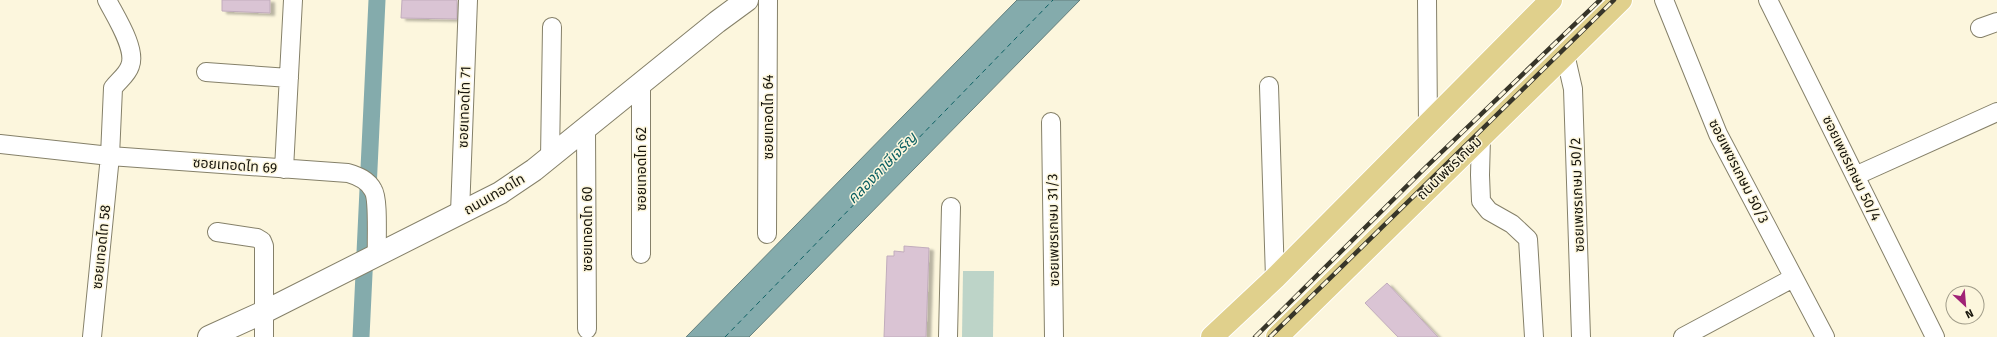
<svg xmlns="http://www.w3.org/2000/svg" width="1997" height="337" viewBox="0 0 1997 337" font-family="'Fira Sans','Noto Sans Thai',sans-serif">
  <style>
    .green { fill: #bdd4c8 }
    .water { fill: #84abac; stroke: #637e7c }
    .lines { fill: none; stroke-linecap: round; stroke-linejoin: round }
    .canal { stroke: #84abac; stroke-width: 17 }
    .ferry { stroke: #0d6063; stroke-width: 1; stroke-dasharray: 5 4; stroke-linecap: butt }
    .building { fill: #dac4d4; stroke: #c1acbc; filter: url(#shadow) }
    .street-casing { stroke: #858069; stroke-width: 20 }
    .secondary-casing { stroke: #858069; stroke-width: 24 }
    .primary-casing { stroke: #fff; stroke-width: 24 }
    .street { stroke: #fff; stroke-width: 18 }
    .secondary { stroke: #fff; stroke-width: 22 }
    .primary { stroke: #e0d08c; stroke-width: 22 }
    .rail-casing { stroke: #373529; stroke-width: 4.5 }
    .rail { stroke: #fcf6dd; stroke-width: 3; stroke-dasharray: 9; stroke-linecap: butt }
    .labels { text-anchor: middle; stroke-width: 3; stroke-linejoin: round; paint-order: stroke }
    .street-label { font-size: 14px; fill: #16140b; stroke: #fcf6dd }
    .water-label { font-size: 15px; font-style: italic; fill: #0d6063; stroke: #fcf6dd }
  </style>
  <defs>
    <filter id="shadow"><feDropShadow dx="4.5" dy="2.5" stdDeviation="1" flood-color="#0004"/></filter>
  </defs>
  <rect width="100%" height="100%" fill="#fcf6dd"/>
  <path class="green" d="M963 271H994L993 337H962Z"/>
  <path class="water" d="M1017 0H1080L749 337H686Z"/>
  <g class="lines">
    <path class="canal" d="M361 337 377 0"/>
    <path class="ferry" d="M725 337 1053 0"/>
  </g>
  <path class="building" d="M222 0H270V13L222 11Z
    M402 0H457V19L401 18Z
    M904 246 929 248 926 337H884L887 256H894V251L904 252Z
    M1387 283 1438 337H1398L1365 303Z"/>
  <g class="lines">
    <defs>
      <path id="street" d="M1427 0 1428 124
        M1664 0 1718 134 1825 337
        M1768 0 1935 337
        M1980 28 1997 22
        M1565 54 1573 89 1581 337
        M206 72 289 78
        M641 84V254
        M1269 86 1275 278
        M1051 122 1054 337
        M586 128 587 329
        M1481 137 1480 175 1481 201 1489 211 1512 224 1528 239 1534 337
        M0 144 110 156 348 173C358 176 368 180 373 190 379 199 376 242 377 255
        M550 158 552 27
        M284 169 293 0
        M1855 176 1997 112
        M460 213 468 0
        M217 232 257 238 262 241 264 246V337
        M767 234 768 0
        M92 337 110 156 113 88C119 80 127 75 130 66 137 49 115 16 107 0
        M948 337 951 207
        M1683 337 1793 278"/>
      <path id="secondary" d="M209 337 264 312 500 193 534 170 717 22 747 0"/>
      <path id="primary" d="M1212 337 1275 278 1551 0
        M1277 337 1621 0"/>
    </defs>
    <use href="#street" class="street-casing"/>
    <use href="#secondary" class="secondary-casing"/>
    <use href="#primary" class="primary-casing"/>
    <use href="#street" class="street"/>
    <use href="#secondary" class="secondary"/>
    <use href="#primary" class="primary"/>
    <defs>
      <path id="rail" d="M1255 337 1425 168 1600 0
        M1270 337 1614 0"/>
    </defs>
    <use href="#rail" class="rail-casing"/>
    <use href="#rail" class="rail"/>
  </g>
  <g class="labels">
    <g class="street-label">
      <text transform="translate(464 107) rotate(-88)" y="5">ซอยเทอดไท 71</text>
      <text transform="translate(768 117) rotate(-90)" y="5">ซอยเทอดไท 64</text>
      <text transform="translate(235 165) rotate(4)" y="5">ซอยเทอดไท 69</text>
      <text transform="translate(1449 168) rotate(-44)" y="5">ถนนเพชรเกษม</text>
      <text transform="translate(1852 168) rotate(64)" y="5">ซอยเพชรเกษม 50/4</text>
      <text transform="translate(641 169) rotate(-90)" y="5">ซอยเทอดไท 62</text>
      <text transform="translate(1739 171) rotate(63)" y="5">ซอยเพชรเกษม 50/3</text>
      <text transform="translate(494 194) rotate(-30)" y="5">ถนนเทอดไท</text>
      <text transform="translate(1577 195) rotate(-92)" y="5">ซอยเพชรเกษม 50/2</text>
      <text transform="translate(587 229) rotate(-90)" y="5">ซอยเทอดไท 60</text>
      <text transform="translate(1053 230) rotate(-91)" y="5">ซอยเพชรเกษม 31/3</text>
      <text transform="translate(101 247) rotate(-84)" y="5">ซอยเทอดไท 58</text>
    </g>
    <g class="water-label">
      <text transform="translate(882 168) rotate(-46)" y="5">คลองภาษีเจริญ</text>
    </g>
  </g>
  <g transform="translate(1965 305) rotate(154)"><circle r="19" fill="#fcf6dd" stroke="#a09c89"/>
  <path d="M0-3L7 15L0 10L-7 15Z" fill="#a02276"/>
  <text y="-6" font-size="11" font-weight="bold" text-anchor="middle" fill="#16140b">N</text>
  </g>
</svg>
